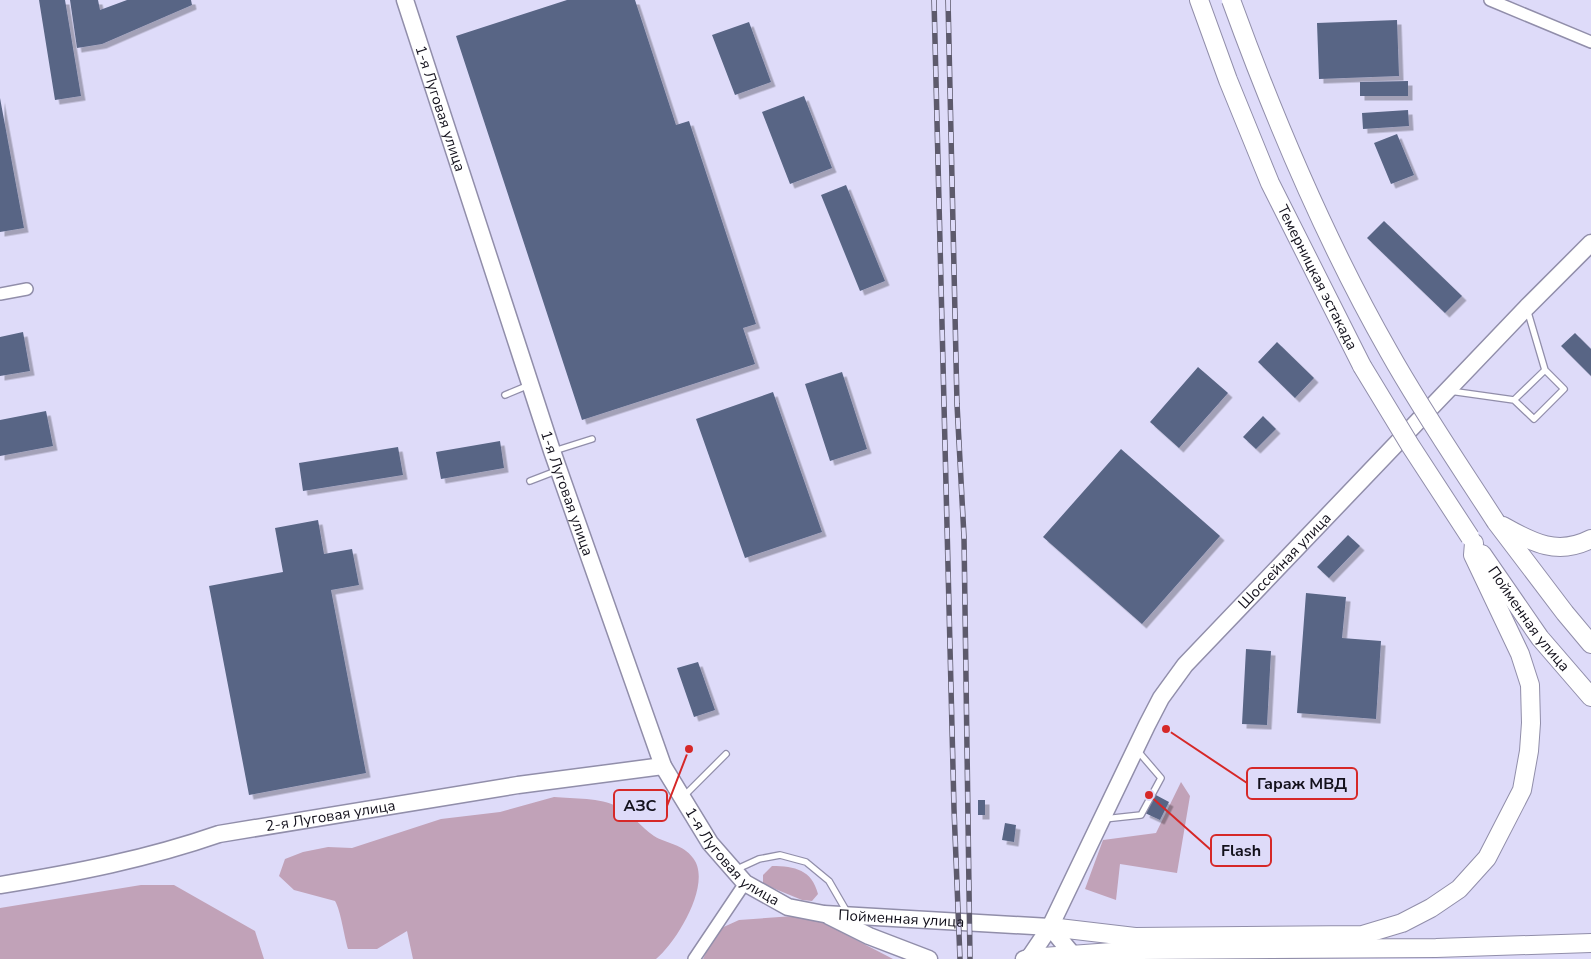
<svg xmlns="http://www.w3.org/2000/svg" width="1591" height="959" viewBox="0 0 1591 959" font-family="'Nunito Sans',sans-serif">
  <style>
    .green { fill: #c1a2b8 }
    .building { fill: #586585; filter: url(#shadow) }
    .lines { fill: none; stroke-linecap: round; stroke-linejoin: round }
    .service-casing { stroke: #918eaa; stroke-width: 8 }
    .minor-casing { stroke: #918eaa; stroke-width: 14 }
    .secondary-casing { stroke: #918eaa; stroke-width: 19 }
    .primary-casing { stroke: #918eaa; stroke-width: 20 }
    .service { stroke: #fff; stroke-width: 5.5 }
    .minor { stroke: #fff; stroke-width: 11 }
    .secondary { stroke: #fff; stroke-width: 16 }
    .primary { stroke: #fff; stroke-width: 18 }
    .rail-casing { stroke: #5d5a6c; stroke-width: 5.5 }
    .rail { stroke: #dedbf9; stroke-width: 4; stroke-dasharray: 11; stroke-linecap: butt }
    .primary-bridge-casing { stroke: #918eaa; stroke-width: 20; stroke-linecap: butt }
    .primary-bridge { stroke: #fff; stroke-width: 18 }
    .labels { text-anchor: middle; stroke-width: 4; stroke-linejoin: round; paint-order: stroke }
    .street-label { font-size: 15px; fill: #13111c; stroke: #dedbf9 }
    .leader { fill: none; stroke: #d62828; stroke-width: 2 }
    .callout-dot { fill: #d62828; stroke: #dedbf9; stroke-width: 2 }
    .callout { fill: #dedbf9; stroke: #d62828; stroke-width: 2 }
    .callout-label { font-size: 16px; text-anchor: middle; font-weight: bold; fill: #13111c }
  </style>
  <defs>
    <filter id="shadow"><feDropShadow dx="4.5" dy="4.5" stdDeviation="0" flood-color="#0004"/></filter>
  </defs>
  <rect width="100%" height="100%" fill="#dedbf9"/>
  <path class="green" d="M1181 782 1190 796 1177 873 1120 864 1116 900 1085 889 1103 840 1156 833Z
    M554 797C574 799 600 797 618 807 632 814 641 827 654 836 667 844 683 844 693 858 713 883 676 943 656 959H413L407 931 377 949H348C344 936 341 911 335 901L294 890 279 876 285 859 303 852 328 847 352 848 441 819 500 812Z
    M772 866C795 866 812 870 818 894L812 901 802 900 763 884V875Z
    M141 885H174L255 931 264 959H0V908Z
    M808 915 893 959H703L717 930 739 920Z"/>
  <path class="building" d="M39 0H65L81 96 55 100Z
    M70 0H98L100 10 127 0H191L192 5 102 44 77 48Z
    M567 0H635L676 125 689 121 756 324 743 328 755 364 582 420 456 36Z
    M1397 20 1399 76 1319 79 1317 23Z
    M749 22 771 82 735 95 712 35Z
    M1408 81V96H1360V82Z
    M804 96 832 168 790 184 762 112Z
    M0 98 24 228 0 232Z
    M1408 110 1409 126 1363 129 1362 113Z
    M1397 134 1414 175 1391 184 1374 143Z
    M846 185 885 281 860 291 821 195Z
    M1384 221 1462 296 1445 313 1367 238Z
    M23 332 30 371 0 376V337Z
    M1575 333 1591 349V376L1561 346Z
    M1277 342 1314 378 1295 398 1258 362Z
    M1198 367 1228 393 1179 448 1150 422Z
    M842 372 867 449 830 461 805 384Z
    M773 392 822 532 745 558 696 419Z
    M46 411 53 446 0 456V420Z
    M1263 416 1276 429 1256 449 1243 437Z
    M500 441 504 468 441 479 436 452Z
    M398 447 403 475 303 491 299 463Z
    M1121 449 1220 536 1142 624 1043 537Z
    M318 520 324 554 352 549 359 585 331 590 366 773 249 795 209 586 283 572 275 528Z
    M1348 535 1360 546 1329 578 1317 567Z
    M1306 593 1346 597 1342 638 1381 641 1376 719 1297 713Z
    M1246 649 1271 651 1267 725 1242 724Z
    M698 662 715 710 694 717 677 668Z
    M1154 794 1169 802 1160 820 1145 813Z
    M978 800H985V815H978Z
    M1005 823 1016 825 1014 842 1002 840Z"/>
  <g class="lines">
    <defs>
      <path id="service" d="M1450 391 1514 400 1545 370 1527 309
        M505 395 529 385
        M1514 400 1534 419 1564 389 1545 370
        M554 451 592 439
        M530 481 556 471
        M684 796 726 754
        M1104 819 1141 815 1161 778 1137 750
        M735 870 759 859 780 855 806 862 829 881 847 912"/>
      <path id="minor" d="M1490 0 1591 42
        M0 294 27 289
        M694 959 745 883"/>
      <g id="secondary">
        <path id="s1" d="M405 0 552 451 663 766 710 843 745 883 788 907 824 914 1050 927"/>
        <path id="s2" d="M0 885C75 873 147 859 219 834L518 785 663 766"/>
        <path d="M829 916 869 936 929 959"/>
        <path d="M1050 927 1073 955"/>
        <path id="s3" d="M1024 959 1029 958 1050 927 1147 725 1161 698 1185 665 1527 307 1591 243"/>
      </g>
      <g id="primary">
        <path id="s4" d="M1199 0 1228 80 1270 183 1362 366"/>
        <path d="M1496 522 1565 613 1591 644"/>
        <path d="M1503 526C1533 543 1558 556 1591 539"/>
        <path id="s5" d="M1482 554 1540 638 1591 697"/>
        <path d="M1050 927 1135 937 1362 935 1402 923 1431 908 1459 889 1487 858 1522 790 1529 751 1531 723 1530 685 1520 654 1473 555 1474 543"/>
        <path d="M1029 958 1140 950 1436 948 1591 943"/>
      </g>
    </defs>
    <use href="#service" class="service-casing"/>
    <use href="#minor" class="minor-casing"/>
    <use href="#secondary" class="secondary-casing"/>
    <use href="#primary" class="primary-casing"/>
    <use href="#service" class="service"/>
    <use href="#minor" class="minor"/>
    <use href="#secondary" class="secondary"/>
    <use href="#primary" class="primary"/>
    <defs>
      <path id="rail" d="M934 0 954 809 960 959
        M948 0 957 404 964 537 970 959"/>
    </defs>
    <use href="#rail" class="rail-casing"/>
    <use href="#rail" class="rail"/>
    <defs>
      <path id="primary-bridge" d="M1231 0C1275 121 1325 240 1389 352 1422 411 1460 466 1496 522
        M1362 366 1410 445 1470 537"/>
    </defs>
    <use href="#primary-bridge" class="primary-bridge-casing"/>
    <use href="#primary-bridge" class="primary-bridge"/>
  </g>
  <g class="labels">
    <g class="street-label">
      <text dy="5" stroke="none"><textPath href="#s1" startOffset="114">1-я Луговая улица</textPath></text>
      <text dy="5" stroke="none"><textPath href="#s4" startOffset="302">Темерницкая эстакада</textPath></text>
      <text dy="5" stroke="none"><textPath href="#s1" startOffset="519">1-я Луговая улица</textPath></text>
      <text dy="5" stroke="none"><textPath href="#s3" startOffset="482">Шоссейная улица</textPath></text>
      <text dy="5" stroke="none"><textPath href="#s5" startOffset="80">Пойменная улица</textPath></text>
      <text dy="5" stroke="none"><textPath href="#s2" startOffset="338">2-я Луговая улица</textPath></text>
      <text dy="5" stroke="none"><textPath href="#s1" startOffset="924">1-я Луговая улица</textPath></text>
      <text dy="5" stroke="none"><textPath href="#s1" startOffset="1115">Пойменная улица</textPath></text>
    </g>
  </g>
  <path class="leader" d="M1166 729L1247 783M689 749L667 806M1149 795L1211 850"/>
  <g class="callout-dot">
    <circle cx="1166" cy="729" r="5"/>
    <circle cx="689" cy="749" r="5"/>
    <circle cx="1149" cy="795" r="5"/>
  </g>
  <g class="callout">
    <rect x="1247" y="768" width="110" height="31" rx="5"/>
    <rect x="614" y="790" width="53" height="31" rx="5"/>
    <rect x="1211" y="835" width="60" height="31" rx="5"/>
  </g>
  <g class="callout-label">
    <text x="1302" y="789">Гараж МВД</text>
    <text x="640" y="811">АЗС</text>
    <text x="1241" y="856">Flash</text>
  </g>
</svg>
